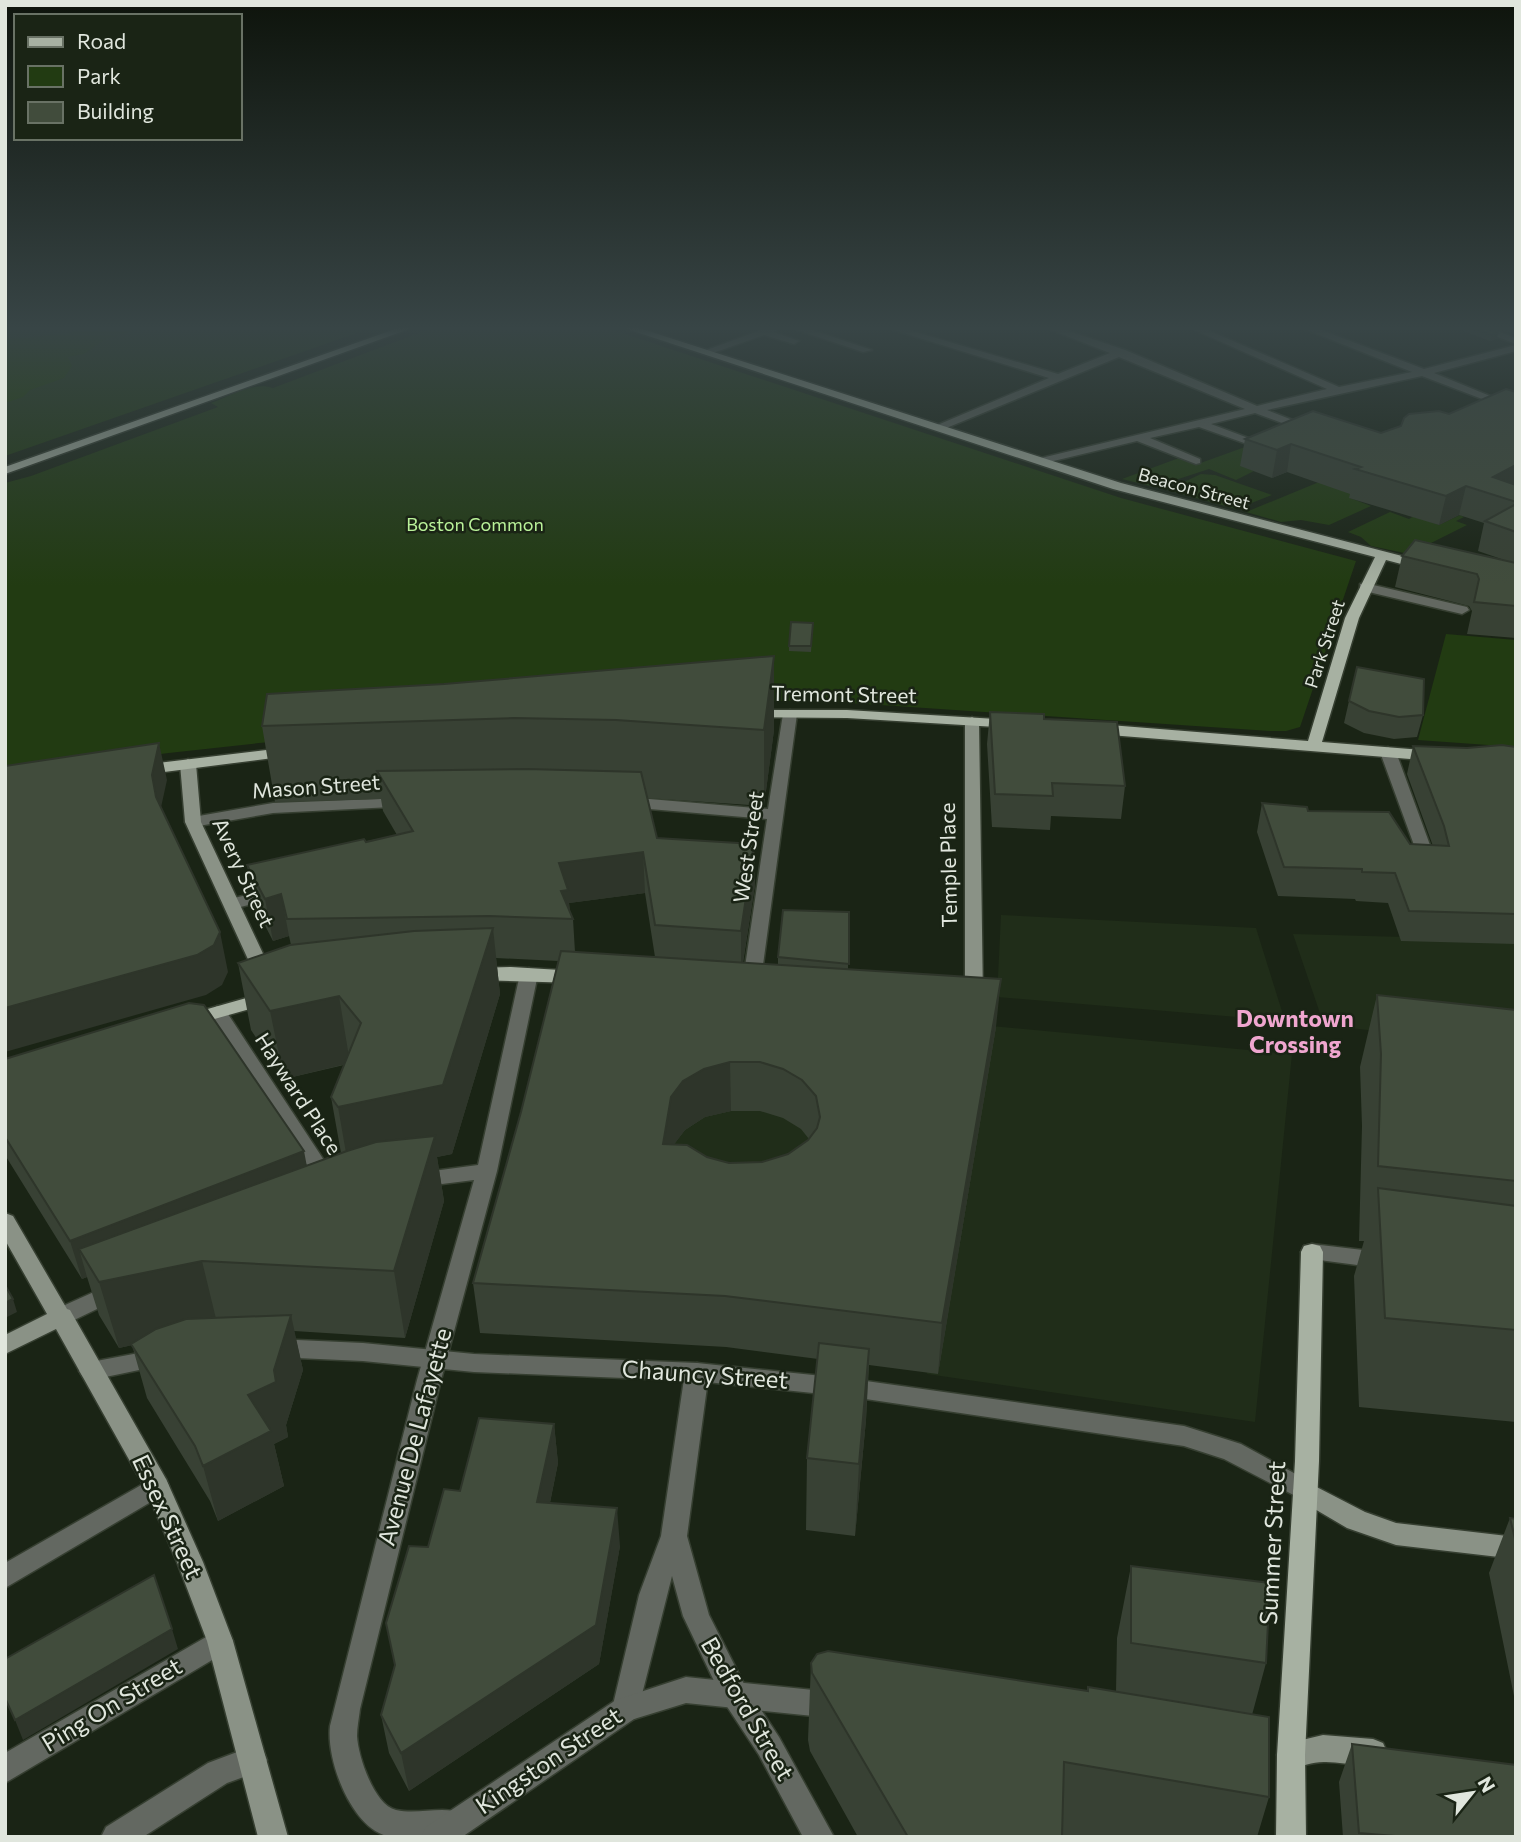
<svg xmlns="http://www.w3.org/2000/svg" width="1521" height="1842" viewBox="0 0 1521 1842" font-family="Commissioner,sans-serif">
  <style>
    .built { fill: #202d19 }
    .green { fill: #223b12 }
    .water { fill: #204300 }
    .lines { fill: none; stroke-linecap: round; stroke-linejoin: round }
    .minor-casing { stroke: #363f31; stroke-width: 3 }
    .tertiary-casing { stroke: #363f31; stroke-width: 3 }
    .secondary-casing { stroke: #363f31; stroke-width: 3 }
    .primary-casing { stroke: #363f31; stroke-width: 3 }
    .minor { fill: #636861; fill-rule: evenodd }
    .tertiary { fill: #636861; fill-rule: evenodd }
    .secondary { fill: #8a9286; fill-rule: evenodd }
    .primary { fill: #a7b1a2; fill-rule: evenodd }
    .wall { fill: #384134; fill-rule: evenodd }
    .shaded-wall { fill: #2e352a }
    .building { fill: #414c3c; stroke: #2e352a; stroke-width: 2; fill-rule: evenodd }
    .labels { text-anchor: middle; stroke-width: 5; stroke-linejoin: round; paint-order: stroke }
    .far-street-label { font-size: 18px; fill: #e0e6dd; stroke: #1a2415 }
    .far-park-label { font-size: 18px; fill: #b9f199; stroke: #1a2415 }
    .street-label { font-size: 21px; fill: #e0e6dd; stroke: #1a2415 }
    .neighbourhood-label { font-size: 23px; font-weight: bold; fill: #efa6cf; stroke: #1a2415 }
    .near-street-label { font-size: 24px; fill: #e0e6dd; stroke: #1a2415 }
  </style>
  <rect width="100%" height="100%" fill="#1a2415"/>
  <path class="built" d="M1001 915 1256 928 1285 1021 997 997Z
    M1293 934 1516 940V1047L1324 1025Z
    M927 1020 1292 1054 1255 1422 927 1374 964 1182 519 1163Z"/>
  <path class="green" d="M5 328H371L5 456Z
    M432 328H607L1121 498 1356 561 1300 727 1286 731H1270L806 700 754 702C504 722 253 737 5 775V483L31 476 218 407 211 403C230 396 254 381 273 388Z
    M1273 437 1308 438 1242 466 1254 471 1236 480 1209 469 1154 487 1122 479 1179 458 1195 465Z
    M1201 474 1215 475 1272 495 1236 509 1167 490Z
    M1336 475 1355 495 1350 498 1371 506 1329 525 1301 520 1281 522 1246 512Z
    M1390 512 1409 519 1414 516 1439 525 1460 515 1464 517 1456 521 1467 525 1409 554 1371 546 1361 537 1348 532Z
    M1446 634 1516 640V747L1418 740Z"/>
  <path class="water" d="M89 328H172L132 331 104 340 84 354 68 357 72 366 64 378 30 390 23 397 5 403V344L10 339 65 334Z"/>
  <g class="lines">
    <defs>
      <path id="minor" d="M767 328H781L774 332 799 341 794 344 764 335 710 354 701 352Z
        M791 328H806L872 350 863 352Z
        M887 328H902L1058 374 1110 353 1046 328H1060L1125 350 1257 406 1327 389 1190 328H1203L1339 387 1412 372 1302 328H1316L1424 369 1516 345V351L1434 373 1512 405 1503 407 1422 376 1267 410 1313 428V432L1309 433 1255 413 1211 424 1251 439 1253 441 1247 444 1199 427 1150 438 1200 459V463L1196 464 1137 441 1041 464 1037 463V459L1245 409 1119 357 939 431 933 428 935 426 1049 378Z
        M1475 328H1489L1516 338V344Z
        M1365 583 1467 607 1469 610 1462 614 1360 590V584Z
        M790 710 797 714 760 987 751 993 742 987 767 819 626 807 618 802 626 797 768 809 783 714Z
        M1388 747 1396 752 1434 856 1432 860H1420L1418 856 1380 752Z
        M406 798 414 803 412 806 273 813 193 827 185 822 193 817 273 803Z
        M276 888 282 889 285 893 282 897 232 909 223 904 226 900Z
        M529 968 538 974 497 1171 441 1380 360 1709C359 1718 357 1727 357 1736 358 1756 374 1805 396 1810 419 1815 443 1805 465 1814L470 1824 465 1834 459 1837C437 1837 408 1841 387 1836 351 1827 326 1760 330 1726L417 1380 474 1180 418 1187 411 1185 408 1180 411 1175 418 1173 478 1165 520 974Z
        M217 1006 224 1008 335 1177 338 1182 335 1187 328 1189 321 1187 208 1012Z
        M1312 1244 1380 1252 1388 1254 1391 1260 1388 1266 1380 1268 1304 1258 1301 1252 1304 1246Z
        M116 1282 124 1284 127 1290 124 1296 70 1322 62 1325 54 1322 51 1316 54 1310Z
        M697 1363 705 1366 709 1372 687 1536 709 1615 744 1684 779 1737 834 1837H803L759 1755 724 1702 683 1616 672 1576 636 1718 626 1722 616 1718 612 1709 639 1595 661 1536 685 1372 689 1366Z
        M157 1476 166 1479 169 1486 166 1493 5 1588V1563Z
        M220 1629 229 1632 233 1641 229 1650 5 1783V1753Z
        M253 1746 263 1750 267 1760 263 1770 227 1783 143 1837H101L106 1827 208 1763Z"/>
      <path id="tertiary" d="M275 1339 363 1343 474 1354 697 1363 852 1379 1184 1426 1241 1444 1314 1484 1317 1491 1314 1498 1305 1501 1224 1459 1184 1446 852 1397 697 1381 474 1372 363 1361 275 1357 267 1354 263 1348 267 1342Z
        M160 1349 168 1352 172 1358 168 1364 91 1380 83 1377 79 1371 83 1365 91 1362Z
        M686 1677 833 1692 843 1696 847 1705 843 1714 833 1718 686 1703 634 1719 462 1837H421L426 1827 616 1700Z"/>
      <path id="secondary" d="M972 717 979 721 983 999 974 1005 965 999V721Z
        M188 759 196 764 201 822 275 979 272 983H260L257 979 185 822 180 764Z
        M5 1213 13 1216 67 1309 70 1310 166 1479 203 1562 233 1641 288 1837H258L207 1641 177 1562 146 1490 56 1329 5 1354V1335L47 1314 5 1240Z
        M1305 1481 1365 1512 1396 1523 1516 1537V1559L1396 1545 1347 1528 1296 1498 1293 1491 1296 1484Z
        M1323 1735 1373 1739 1383 1743 1387 1752 1383 1761C1365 1769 1345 1762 1326 1762 1309 1761 1297 1771 1281 1765L1277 1755 1281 1745Z"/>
      <path id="primary" d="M398 328H412L5 474V467Z
        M624 328H639L1121 483 1429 563V569L1424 570 1386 560 1359 618 1322 742 1435 751 1443 756 1435 761 1097 734 1089 729 1097 724 1308 741 1345 618 1375 557 1113 489Z
        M751 710H847L1013 720 1020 724 1013 728 847 718 746 717 744 714Z
        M291 747 299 752 296 755 141 775 133 770 141 765Z
        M511 967 577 971 586 977 577 983 475 980 466 974 475 968Z
        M267 992 274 994 276 998 274 1002 190 1026 181 1020 183 1016Z
        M1312 1244 1320 1246 1323 1252 1319 1461 1305 1755 1306 1837H1276L1277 1755 1295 1461 1301 1252 1304 1246Z"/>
    </defs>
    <use href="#minor" class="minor-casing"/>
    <use href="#tertiary" class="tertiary-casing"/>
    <use href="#secondary" class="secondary-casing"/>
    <use href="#primary" class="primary-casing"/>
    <use href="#minor" class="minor"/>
    <use href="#tertiary" class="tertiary"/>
    <use href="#secondary" class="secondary"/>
    <use href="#primary" class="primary"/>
  </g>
  <path class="wall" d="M1455 328H1487L1497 339 1490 341Z
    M1496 328H1516V335Z
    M1516 392V638L1467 634 1472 611 1469 606 1395 587 1402 556 1507 561 1478 551 1484 523 1459 515 1439 525 1349 498 1350 494 1287 472 1272 478 1240 466 1245 439 1381 433 1449 414Z
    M813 623 811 652 789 651V646Z
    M267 694 774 730 764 806 647 798 657 838 754 844 755 885 743 963 778 965V957L849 912 848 969 996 1027 938 1374 869 1365 866 1420 855 1536 806 1530 807 1458 818 1359 726 1347 480 1333 473 1283 521 1112 558 961 496 958 500 994 452 1154 437 1157 444 1201 405 1338 294 1331 303 1370 286 1425 288 1437 274 1444 284 1486 218 1521 210 1501 147 1398 132 1345 119 1348 99 1315 87 1277 82 1279 5 1155V1059L307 1165 341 1153 331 1097 344 1065 284 1079 251 1030 238 963 291 945 289 936 273 941 255 906 247 865 397 835 383 811 381 799 275 802 262 726ZM645 893 655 957 575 952 573 919 570 911 569 903ZM731 1111H760L783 1118 801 1129 809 1139 788 1154 762 1162 729 1163 707 1157 674 1144 685 1130 705 1117Z
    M1349 701 1423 715 1417 737 1394 739 1364 733 1344 723Z
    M990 712 1044 719 1125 786 1121 819 1051 816 1050 830 992 827 987 744Z
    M1413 746 1467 748 1516 747V944L1401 941 1388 903 1356 901 1355 899 1278 896 1257 832 1262 803 1308 811 1410 844 1433 846 1407 774Z
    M1377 995 1516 1010V1422L1359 1407 1354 1276 1364 1241H1359L1362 1126 1360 1067Z
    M554 1424 558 1463 550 1503 620 1546 599 1664 409 1791 389 1753 381 1715 428 1547 460 1491Z
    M1510 1518 1516 1519V1706L1489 1573Z
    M1131 1566 1266 1663 1252 1715 1269 1797 1257 1837H858L810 1751 808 1740 811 1663 1088 1691 1116 1692 1117 1638Z
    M1352 1744 1516 1837H1343L1339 1782Z"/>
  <path class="shaded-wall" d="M1498 333 1497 339 1490 341 1492 335Z
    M1291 444 1287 472 1272 478 1277 450Z
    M1516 465V490L1493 477Z
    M1466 486 1459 515 1439 525 1446 496Z
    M774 656V730L764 806V730Z
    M159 743 167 780 160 812 156 797 152 775Z
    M754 844 755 885 741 974V931Z
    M643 852 645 893 569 903 570 919H564L559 863Z
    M281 894 289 936 273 941 265 899Z
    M493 928 500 994 452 1154 437 1157 444 1201 405 1338 394 1271 350 1176 338 1107Z
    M220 932 228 972 222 985 206 995 5 1052V1008Z
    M1001 979 996 1027 938 1374 942 1323Z
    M339 996 350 1063 284 1079 270 1011Z
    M730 1062 731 1111 705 1117 685 1130 673 1146 663 1144 671 1097 683 1081 704 1069Z
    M304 1151 311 1188 79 1249 87 1277 82 1279 70 1241Z
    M202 1261 218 1327 119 1348 99 1282Z
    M13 1299 17 1312 5 1318V1303Z
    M291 1315 303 1370 286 1425 288 1437 274 1444 284 1486 218 1521 203 1466 248 1395 274 1370Z
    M869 1349 866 1420 855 1536 859 1464Z
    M554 1424 558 1463 542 1541 537 1502Z
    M617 1508 620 1546 599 1664 409 1791 401 1753Z
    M172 1629 178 1649 23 1740 15 1720Z"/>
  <path class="building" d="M1471 328H1487L1498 333 1492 335Z
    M1506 389 1516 392V465L1493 477 1516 485V502L1466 486 1446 496 1355 469 1361 467 1291 444 1277 450 1245 439 1313 411 1381 433 1401 426 1404 418 1409 414 1439 411 1449 414Z
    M1516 504V532L1485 521Z
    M1415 540 1516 563V606L1474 602 1479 579 1477 574 1402 556Z
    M791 622 813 623 811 646H789Z
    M774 656 764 730 616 720 514 718 262 726 267 694 444 684Z
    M1357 667 1424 679 1423 715 1399 717 1369 711 1349 701Z
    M990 712 1044 714V719L1117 722 1125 786 1052 783 1053 796 995 794Z
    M159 743 152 775 156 797 220 932 214 945 197 955 5 1008V766Z
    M1502 745 1516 747V914L1409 911 1395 873 1362 872V869L1284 867 1262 803 1307 807 1308 811 1389 812 1410 844 1449 846 1444 826 1413 746 1467 748Z
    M527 769 641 772 657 838 754 844 741 931 655 925 643 852 559 863 568 890 561 891 573 919 489 916 287 919 281 894 265 899 247 865 364 839 366 842 413 831 377 771Z
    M783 910 849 912V964L778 957Z
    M493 928 443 1085 338 1107 331 1097 361 1023 339 996 270 1011 238 963 290 945 414 931Z
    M561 951 1001 979 942 1323 725 1296 473 1283 521 1112ZM730 1062H760L783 1069 802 1080 816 1096 820 1117 817 1128 808 1140 788 1154 762 1162 729 1163 707 1157 687 1145 663 1144 671 1097 683 1081 704 1069Z
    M1377 995 1516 1010V1181L1378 1166 1381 1054Z
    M189 1003 204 1005 304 1151 70 1241 5 1137V1059Z
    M435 1136 394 1271 202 1261 99 1282 79 1249 347 1151 376 1142Z
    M1378 1188 1516 1206V1330L1385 1318Z
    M5 1285 13 1299 5 1303Z
    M291 1315 274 1370 276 1382 248 1395 271 1431 203 1466 195 1446 131 1344 156 1329 186 1319Z
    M819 1343 869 1349 859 1464 807 1458Z
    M479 1418 554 1424 537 1502 617 1508 596 1625 401 1753 381 1715 395 1665 386 1623 409 1546 428 1547 444 1489 460 1491Z
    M1510 1518 1516 1519V1543Z
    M1131 1566 1270 1583 1266 1663 1131 1643Z
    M154 1575 172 1629 15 1720 5 1698V1659Z
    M828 1651 1088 1691V1687L1269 1717V1797L1064 1762 1062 1837H908L812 1673 811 1663 817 1654Z
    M1352 1744 1516 1765V1837H1407L1359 1833Z"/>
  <linearGradient id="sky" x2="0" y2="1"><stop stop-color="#0e140c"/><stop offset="0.56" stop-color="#384546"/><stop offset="1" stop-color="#384546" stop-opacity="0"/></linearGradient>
  <rect width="1521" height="586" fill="url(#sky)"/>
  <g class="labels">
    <g class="far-street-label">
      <text transform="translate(1194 489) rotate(15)" y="6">Beacon Street</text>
      <text transform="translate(1325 644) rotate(-72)" y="6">Park Street</text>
    </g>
    <g class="far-park-label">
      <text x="475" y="531">Boston Common</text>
    </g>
    <g class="street-label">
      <text transform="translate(844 695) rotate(1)" y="7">Tremont Street</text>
      <text transform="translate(316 787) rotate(-4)" y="7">Mason Street</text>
      <text transform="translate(749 847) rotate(-82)" y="7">West Street</text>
      <text transform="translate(949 865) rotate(-91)" y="7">Temple Place</text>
      <text transform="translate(243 873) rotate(65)" y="7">Avery Street</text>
      <text transform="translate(298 1094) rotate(57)" y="7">Hayward Place</text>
    </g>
    <g class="neighbourhood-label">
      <text x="1295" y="1027">Downtown<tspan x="1295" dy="26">Crossing</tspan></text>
    </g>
    <g class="near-street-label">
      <text transform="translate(705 1375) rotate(4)" y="8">Chauncy Street</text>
      <text transform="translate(415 1437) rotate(-75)" y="8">Avenue De Lafayette</text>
      <text transform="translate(167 1517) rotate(65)" y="8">Essex Street</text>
      <text transform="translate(1273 1543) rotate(-87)" y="8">Summer Street</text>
      <text transform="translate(112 1705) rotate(-31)" y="8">Ping On Street</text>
      <text transform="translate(747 1709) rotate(60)" y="8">Bedford Street</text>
      <text transform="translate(549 1761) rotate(-34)" y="8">Kingston Street</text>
    </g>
  </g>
  <rect width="1521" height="1842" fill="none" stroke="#e0e6dd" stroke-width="14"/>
  <rect x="14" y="14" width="228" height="126" fill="#1a2415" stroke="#697265" stroke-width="2"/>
  <rect x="28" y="37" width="35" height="10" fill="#a7b1a2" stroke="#697265" stroke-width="2"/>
  <text x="77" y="49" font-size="21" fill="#e0e6dd">Road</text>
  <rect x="28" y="66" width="35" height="21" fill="#223b12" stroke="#697265" stroke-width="2"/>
  <text x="77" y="84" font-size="21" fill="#e0e6dd">Park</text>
  <rect x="28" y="102" width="35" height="21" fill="#414c3c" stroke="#697265" stroke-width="2"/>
  <text x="77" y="119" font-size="21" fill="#e0e6dd">Building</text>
  <g transform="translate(1472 1793) rotate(60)" stroke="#1a2415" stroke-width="5" paint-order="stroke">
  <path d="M0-5L12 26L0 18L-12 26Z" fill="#e0e6dd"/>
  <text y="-10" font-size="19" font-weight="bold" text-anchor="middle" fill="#e0e6dd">N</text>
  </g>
</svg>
